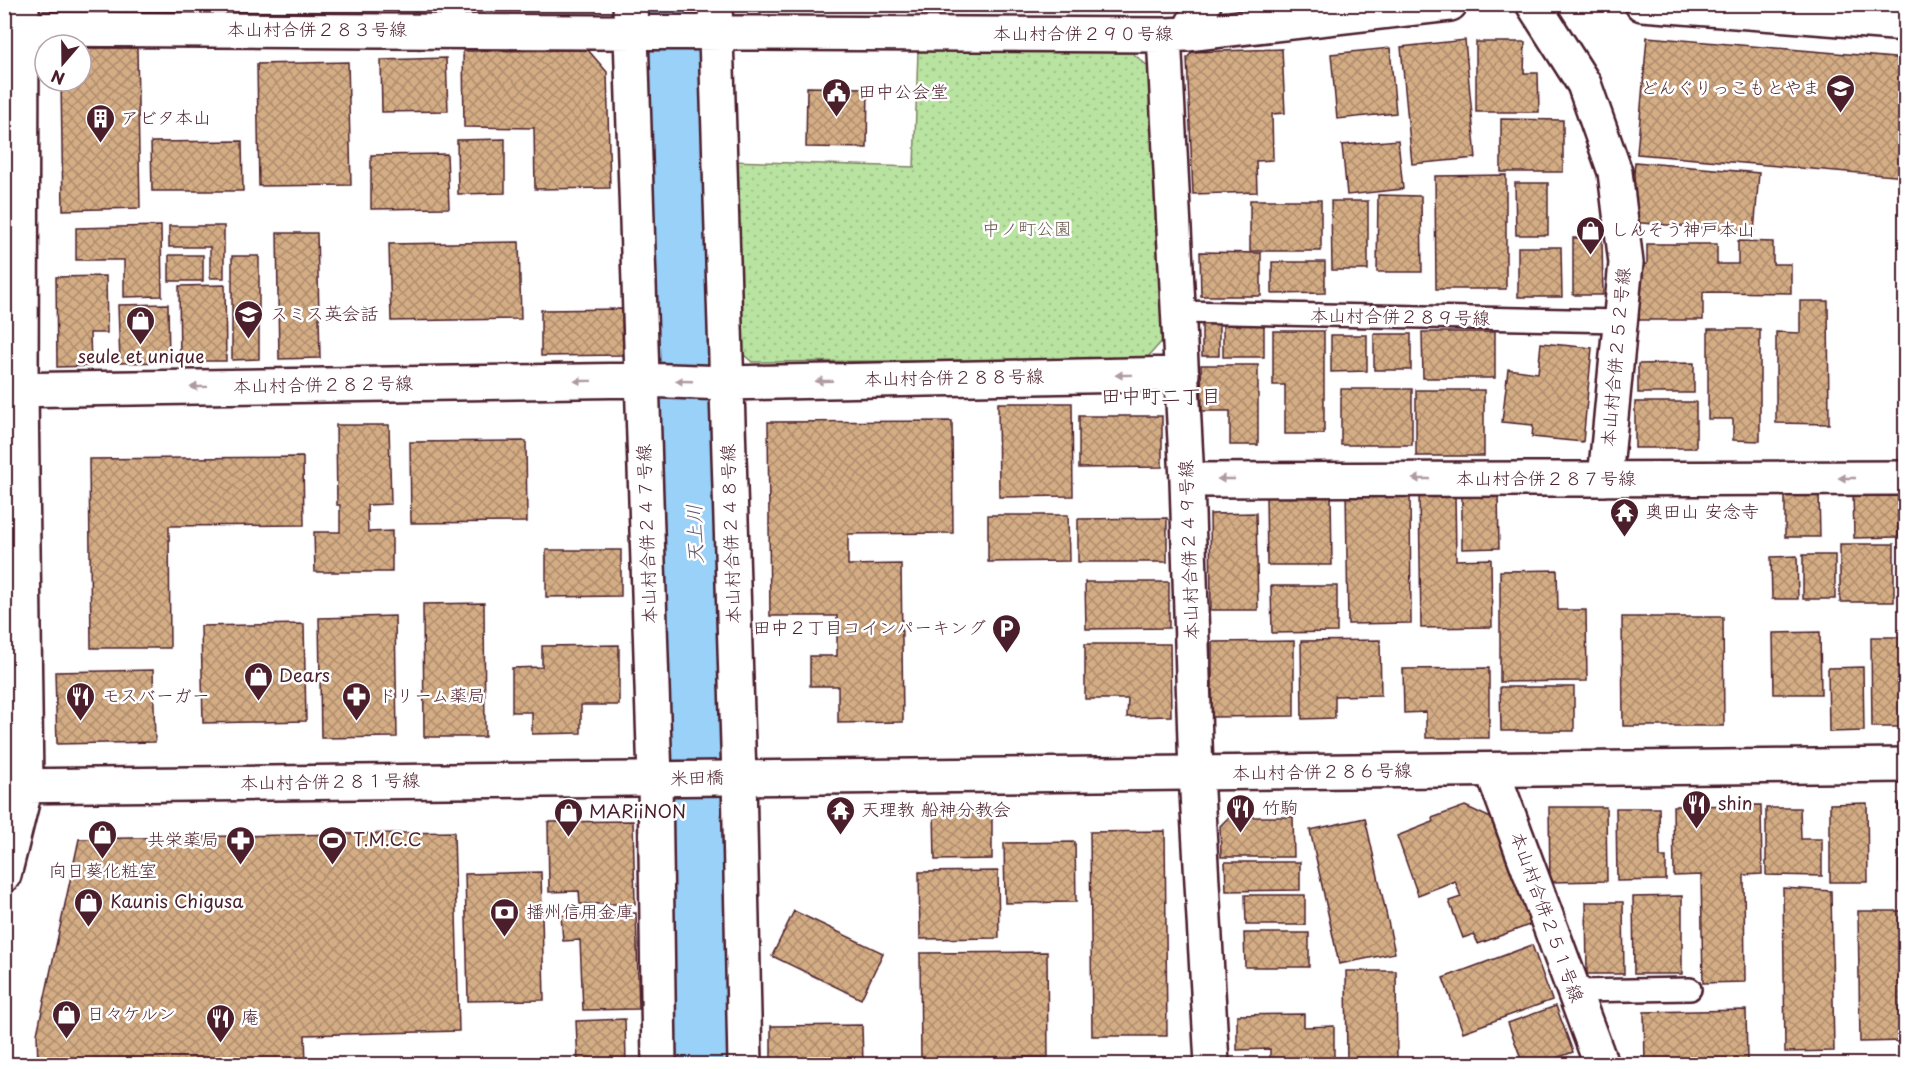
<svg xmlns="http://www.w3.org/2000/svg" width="1910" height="1069" viewBox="0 0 1910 1069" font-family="'Playpen Sans','Klee One',sans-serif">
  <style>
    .grass { fill: url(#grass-dots); stroke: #818166; stroke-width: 1.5 }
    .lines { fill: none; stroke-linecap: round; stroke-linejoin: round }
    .river { stroke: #9ad1f9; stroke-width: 75 }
    .building { fill: url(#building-cross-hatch); stroke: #4a1f2b; stroke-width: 1.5 }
    .service-casing { stroke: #4a1f2b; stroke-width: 26 }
    .minor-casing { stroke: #4a1f2b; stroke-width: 38 }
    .tertiary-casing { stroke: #4a1f2b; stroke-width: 38 }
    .service { stroke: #fff; stroke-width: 21 }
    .minor { stroke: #fff; stroke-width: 33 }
    .tertiary { stroke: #fff; stroke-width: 33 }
    .oneway { fill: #ae9aa0 }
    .labels { text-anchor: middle; stroke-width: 5; stroke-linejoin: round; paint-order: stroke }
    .street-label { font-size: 18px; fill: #4a1f2b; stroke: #fff }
    .poi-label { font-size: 18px; fill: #4a1f2b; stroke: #fff; text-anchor: start }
    .park-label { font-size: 18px; fill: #6b5a4e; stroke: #fff }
    .neighbourhood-label { font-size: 20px; fill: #4a1f2b; stroke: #fff }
    .water-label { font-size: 20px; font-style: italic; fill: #625469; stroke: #fff }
  </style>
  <defs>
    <pattern id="grass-dots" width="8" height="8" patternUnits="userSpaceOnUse" patternTransform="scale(1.5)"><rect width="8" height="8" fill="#b8e3a0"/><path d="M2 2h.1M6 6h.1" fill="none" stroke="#a0c28a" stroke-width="1.8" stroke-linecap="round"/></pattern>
    <pattern id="building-cross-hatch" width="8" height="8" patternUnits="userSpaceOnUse" patternTransform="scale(1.5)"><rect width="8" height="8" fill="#d4ad85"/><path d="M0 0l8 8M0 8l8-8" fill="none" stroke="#ae8c6d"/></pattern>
  </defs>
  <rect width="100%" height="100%" fill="#fff"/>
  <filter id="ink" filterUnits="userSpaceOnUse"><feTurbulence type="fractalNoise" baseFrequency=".0167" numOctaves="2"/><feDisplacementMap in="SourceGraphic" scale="12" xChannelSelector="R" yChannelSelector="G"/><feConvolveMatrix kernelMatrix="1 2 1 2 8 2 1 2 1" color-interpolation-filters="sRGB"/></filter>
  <g filter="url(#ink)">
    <path class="grass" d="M918 51H1130L1149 67 1163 340 1146 359 752 362 735 347 731 161 914 167Z"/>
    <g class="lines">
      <path class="river" d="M681 4 680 80 709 1064"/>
    </g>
    <path class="building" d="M517 4H594V9L517 10Z
      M1017 4H1066V6L1017 5Z
      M1647 37 1906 59V177L1637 154Z
      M1465 40 1476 158 1412 164 1401 47Z
      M1476 42H1525L1524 73H1538L1539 112H1476Z
      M81 48H137L140 208 63 210 61 81H81Z
      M1390 48 1396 113 1337 119 1331 54Z
      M1282 49 1285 113 1272 114 1273 160 1256 161 1257 192 1193 194 1187 58 1192 52Z
      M588 50 607 72 610 188 535 189 534 128 464 127 463 51Z
      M446 58 448 111 382 112 381 60Z
      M348 62 351 185 259 186 257 64Z
      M807 87 868 88 867 148 806 147Z
      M1501 119 1563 120V172H1501Z
      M505 139V193L458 194 457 140Z
      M1398 140 1403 189 1347 195 1342 145Z
      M242 141 243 191H152L151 142Z
      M447 154 449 208 371 209V155Z
      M1635 162 1759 173 1754 232 1630 222Z
      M1506 175V289H1436L1435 176Z
      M1515 183H1548V235H1516Z
      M1378 195 1421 196 1422 272H1377Z
      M1250 200H1321V251H1250Z
      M1331 201H1368V270H1332Z
      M161 226 162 296 124 297V260H76V228Z
      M169 226H224V278H210V247H169Z
      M277 233H317L320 358 279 359Z
      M1573 238H1602L1603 295H1573Z
      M1738 241 1773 242V264H1791V293L1703 292V320H1639L1638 264H1647V244H1717V264H1738Z
      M519 242 521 319 391 321 389 244Z
      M1518 247H1561L1562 297H1518Z
      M1200 252 1261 253V296H1201Z
      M169 255H203V281H169Z
      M232 256H259V359L232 360Z
      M1272 262H1325V293L1272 294Z
      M106 276 107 333H90L91 366 57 367 56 277Z
      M225 285 226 361H180L179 286Z
      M1800 301H1828L1829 424 1776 423V332L1800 333Z
      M168 304 169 362 120 363 118 305Z
      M622 309 623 355 541 356V310Z
      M1202 324H1219V356H1202Z
      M1223 324H1264V357H1223Z
      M1708 329H1760V441L1733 440V419H1708Z
      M1273 331H1324V434H1285V385H1273Z
      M1422 332H1495V378H1423Z
      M1374 334H1411V370H1374Z
      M1331 335H1367V371L1331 372Z
      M1541 343 1592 348 1583 442 1532 437 1533 425 1502 422 1508 369 1538 373Z
      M1694 363V393H1638V364Z
      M1201 365H1258V445H1230V411H1202Z
      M1341 389H1412V445H1341Z
      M1416 390H1484V456H1416Z
      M1635 402H1696V448H1635Z
      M998 403H1072L1073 496 999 497Z
      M1079 416H1162V467L1079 468Z
      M952 421 953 533 848 534V565L901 564 903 722 838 723V686H810V656H837V616H770L768 422Z
      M336 425H389L391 504 367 505 368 532 392 531V572H315L314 532H340V505H337Z
      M526 441 527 522 411 523 410 442Z
      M303 457 304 525 169 526 170 648H91L89 459Z
      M1346 491H1410L1411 623 1348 624Z
      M1853 491H1898V537L1854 538Z
      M1819 492 1820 537H1785V493Z
      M1419 493H1455L1456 560 1491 559 1492 627 1421 628Z
      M1498 493 1499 548 1462 549V494Z
      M1331 494 1332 565H1267L1266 495Z
      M1256 513 1258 610H1211L1210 514Z
      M988 515H1068L1069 561 988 562Z
      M1167 518V562H1078V519Z
      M1840 544H1894V602H1840Z
      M546 550H621V596L546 597Z
      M1803 555H1835V599H1803Z
      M1797 556 1798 599H1772L1771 557Z
      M1557 570 1558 610H1586L1587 681 1500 682V571Z
      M1085 582H1169V628L1086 629Z
      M1271 586H1337V632L1272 633Z
      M484 603 485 737H424L423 604Z
      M395 616 397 737 321 738 319 618Z
      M1622 617H1723L1724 726H1623Z
      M304 624 306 721 203 723 201 626Z
      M1820 632 1821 694H1774L1773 633Z
      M1871 637H1906V727H1872Z
      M1380 640 1381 695 1335 696V718L1302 719 1301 641Z
      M1294 641V716L1212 717V642Z
      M1085 644H1170L1171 716 1127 717 1128 699H1085Z
      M619 645V705H581V733L532 734V712H512V668L542 667V646Z
      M1863 667 1864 731 1829 732 1828 668Z
      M1489 668V738H1426V712L1404 713 1403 669Z
      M153 670 155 742 57 744 55 672Z
      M1500 687H1574V731H1501Z
      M1867 803 1868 882H1830V804Z
      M1898 803H1906V882H1899Z
      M1761 805 1762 874 1744 875 1745 982 1703 983 1701 875 1674 876 1673 806Z
      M1465 806 1493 819 1532 924 1478 944 1474 934 1463 938 1449 901 1461 897 1455 881 1418 895 1397 836 1433 822 1432 818Z
      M1549 807H1606L1607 881 1550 882Z
      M1616 808H1659L1660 857H1666V880L1617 881Z
      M1766 808H1800L1801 839H1822V876L1766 875Z
      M992 809V859L935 860 934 810Z
      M1229 817H1293L1294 857H1221L1220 826Z
      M1365 818 1395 953 1339 964 1310 830Z
      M633 821 635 904H580L579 891 549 892 548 822Z
      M1165 831 1167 1036H1092L1090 832Z
      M454 832 459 1031 305 1035 306 1064H38L37 1034 79 839Z
      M1075 842 1076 902 1005 903 1004 843Z
      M1225 862H1300V890L1226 891Z
      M998 871 999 938 920 939 919 872Z
      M541 872 544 1000 468 1001 465 874Z
      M1783 888 1831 891 1834 1051 1785 1052Z
      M1245 895H1305V925H1246Z
      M1682 896V974H1634L1633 897Z
      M1586 902H1623L1624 974H1587Z
      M794 911 883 953 861 999 772 956Z
      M1858 911H1906V1041L1860 1042Z
      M636 913 639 1009 583 1010 580 940 563 941 561 915Z
      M1244 933H1309V967H1245Z
      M1532 945 1552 1000 1463 1032 1443 978Z
      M1047 952 1048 1057H983V1064H921L920 953Z
      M1346 971H1396L1397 1064H1347Z
      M1556 1006 1573 1052 1540 1064H1523L1508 1023Z
      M1746 1010 1747 1062 1645 1064 1644 1012Z
      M1304 1014V1027L1334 1026V1063L1270 1064V1049L1237 1050V1015Z
      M625 1019 626 1064H578L576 1021Z
      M862 1025 863 1064H771V1026Z"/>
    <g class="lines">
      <defs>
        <path id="service" d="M1179 312 1621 321
          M1575 991 1690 989"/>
        <path id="minor" d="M630 4 655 779 659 1064
          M715 4 739 777 745 1064
          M1533 4 1584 84 1615 172 1626 263 1605 479
          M1642 4 1906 24
          M4 29 1164 35 1187 34 1450 4
          M1187 34 1204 4
          M1164 35 1187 480 1196 774 1212 1064
          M4 390 642 380 726 383 1182 374
          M1187 480 1906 478
          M1492 770 1601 1064"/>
        <path id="tertiary" d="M4 786 1906 765
          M4 875 26 786 21 390 22 4"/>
      </defs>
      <use href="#service" class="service-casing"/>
      <use href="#minor" class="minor-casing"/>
      <use href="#tertiary" class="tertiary-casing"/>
      <use href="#service" class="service"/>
      <use href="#minor" class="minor"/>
      <use href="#tertiary" class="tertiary"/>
    </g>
    <defs><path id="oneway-solid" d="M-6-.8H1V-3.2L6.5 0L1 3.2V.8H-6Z" transform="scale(1.5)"/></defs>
    <g class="oneway">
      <use href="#oneway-solid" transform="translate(1124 375) rotate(179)"/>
      <use href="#oneway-solid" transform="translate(583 381) rotate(179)"/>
      <use href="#oneway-solid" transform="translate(684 381) rotate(-178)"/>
      <use href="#oneway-solid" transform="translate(824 381) rotate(179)"/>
      <use href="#oneway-solid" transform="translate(199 387) rotate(179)"/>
      <use href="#oneway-solid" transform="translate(1847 478) rotate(180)"/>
      <use href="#oneway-solid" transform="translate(1226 479) rotate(180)"/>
      <use href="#oneway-solid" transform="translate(1421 479) rotate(180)"/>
    </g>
  </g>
  <defs>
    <symbol id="school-pin" viewBox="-11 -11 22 30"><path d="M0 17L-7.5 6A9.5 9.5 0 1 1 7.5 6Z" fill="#4a1f2b" stroke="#fff"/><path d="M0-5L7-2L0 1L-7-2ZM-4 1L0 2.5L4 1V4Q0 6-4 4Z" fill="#fff"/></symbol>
    <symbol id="civic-pin" viewBox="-11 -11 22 30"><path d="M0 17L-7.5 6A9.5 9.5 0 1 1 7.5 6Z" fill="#4a1f2b" stroke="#fff"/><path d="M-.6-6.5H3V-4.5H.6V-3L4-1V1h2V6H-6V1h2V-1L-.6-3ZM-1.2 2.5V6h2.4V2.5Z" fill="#fff"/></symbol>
    <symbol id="building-pin" viewBox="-11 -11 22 30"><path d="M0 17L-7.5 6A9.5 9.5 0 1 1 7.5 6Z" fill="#4a1f2b" stroke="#fff"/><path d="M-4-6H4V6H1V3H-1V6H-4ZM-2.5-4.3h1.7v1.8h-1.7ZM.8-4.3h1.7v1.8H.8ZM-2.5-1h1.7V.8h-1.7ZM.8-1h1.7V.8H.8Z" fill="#fff"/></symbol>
    <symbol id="shop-pin" viewBox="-11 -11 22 30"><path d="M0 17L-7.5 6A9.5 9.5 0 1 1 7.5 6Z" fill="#4a1f2b" stroke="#fff"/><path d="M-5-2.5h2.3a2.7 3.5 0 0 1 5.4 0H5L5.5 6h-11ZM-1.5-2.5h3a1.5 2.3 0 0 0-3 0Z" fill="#fff"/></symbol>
    <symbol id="temple-pin" viewBox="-11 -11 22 30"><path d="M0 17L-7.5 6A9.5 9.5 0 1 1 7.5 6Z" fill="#4a1f2b" stroke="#fff"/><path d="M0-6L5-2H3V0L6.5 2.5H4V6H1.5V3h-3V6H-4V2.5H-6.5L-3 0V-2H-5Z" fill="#fff"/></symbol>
    <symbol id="parking-pin" viewBox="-11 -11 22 30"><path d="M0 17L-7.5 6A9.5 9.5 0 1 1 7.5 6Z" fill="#4a1f2b" stroke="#fff"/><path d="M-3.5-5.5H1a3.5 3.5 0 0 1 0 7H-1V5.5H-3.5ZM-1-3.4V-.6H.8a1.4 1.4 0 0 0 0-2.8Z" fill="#fff"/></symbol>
    <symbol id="restaurant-pin" viewBox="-11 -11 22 30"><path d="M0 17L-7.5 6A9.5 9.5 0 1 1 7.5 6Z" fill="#4a1f2b" stroke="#fff"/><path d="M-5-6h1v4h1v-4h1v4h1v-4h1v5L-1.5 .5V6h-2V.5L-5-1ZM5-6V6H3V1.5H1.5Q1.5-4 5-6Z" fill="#fff"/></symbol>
    <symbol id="pharmacy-pin" viewBox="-11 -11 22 30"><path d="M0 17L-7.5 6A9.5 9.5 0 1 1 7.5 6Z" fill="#4a1f2b" stroke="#fff"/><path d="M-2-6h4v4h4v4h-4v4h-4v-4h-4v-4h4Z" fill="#fff"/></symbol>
    <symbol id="stadium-pin" viewBox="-11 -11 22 30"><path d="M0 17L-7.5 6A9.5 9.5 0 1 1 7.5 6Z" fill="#4a1f2b" stroke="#fff"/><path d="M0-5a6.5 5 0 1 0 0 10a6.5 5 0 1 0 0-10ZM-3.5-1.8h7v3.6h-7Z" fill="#fff"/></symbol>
    <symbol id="bank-pin" viewBox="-11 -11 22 30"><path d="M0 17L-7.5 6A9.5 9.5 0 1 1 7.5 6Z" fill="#4a1f2b" stroke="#fff"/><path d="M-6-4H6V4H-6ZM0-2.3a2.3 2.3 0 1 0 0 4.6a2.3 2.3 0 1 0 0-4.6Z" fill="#fff"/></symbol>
  </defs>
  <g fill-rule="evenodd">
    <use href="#school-pin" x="1824" y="72" width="33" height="45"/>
    <use href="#civic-pin" x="820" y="76" width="33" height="45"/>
    <use href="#building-pin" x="84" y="102" width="33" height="45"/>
    <use href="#shop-pin" x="1574" y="214" width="33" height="45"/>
    <use href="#school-pin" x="232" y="298" width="33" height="45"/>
    <use href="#shop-pin" x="124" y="304" width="33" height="45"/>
    <use href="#temple-pin" x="1608" y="496" width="33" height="45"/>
    <use href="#parking-pin" x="990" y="612" width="33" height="45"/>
    <use href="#shop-pin" x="242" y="660" width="33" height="45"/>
    <use href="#restaurant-pin" x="64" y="680" width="33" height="45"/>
    <use href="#pharmacy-pin" x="340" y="680" width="33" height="45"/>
    <use href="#restaurant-pin" x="1680" y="788" width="33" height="45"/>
    <use href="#restaurant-pin" x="1224" y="792" width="33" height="45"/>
    <use href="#temple-pin" x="824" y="794" width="33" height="45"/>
    <use href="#shop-pin" x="552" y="796" width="33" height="45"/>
    <use href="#shop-pin" x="86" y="818" width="33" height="45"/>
    <use href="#pharmacy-pin" x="224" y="824" width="33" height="45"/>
    <use href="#stadium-pin" x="316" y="824" width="33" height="45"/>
    <use href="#shop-pin" x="72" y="886" width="33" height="45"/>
    <use href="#bank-pin" x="488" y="896" width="33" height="45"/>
    <use href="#shop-pin" x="50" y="998" width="33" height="45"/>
    <use href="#restaurant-pin" x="204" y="1002" width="33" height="45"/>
  </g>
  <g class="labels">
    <g class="street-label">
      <text x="317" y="36">本山村合併２８３号線</text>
      <text x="1083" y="40">本山村合併２９０号線</text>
      <text transform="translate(1400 317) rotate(1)" y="6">本山村合併２８９号線</text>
      <text transform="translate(1616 357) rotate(-85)" y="6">本山村合併２５２号線</text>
      <text transform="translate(954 378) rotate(-1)" y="6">本山村合併２８８号線</text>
      <text transform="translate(323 385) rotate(-1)" y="6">本山村合併２８２号線</text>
      <text x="1546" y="485">本山村合併２８７号線</text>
      <text transform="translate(647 534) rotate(-92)" y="6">本山村合併２４７号線</text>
      <text transform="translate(731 534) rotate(-92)" y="6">本山村合併２４８号線</text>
      <text transform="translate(1189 550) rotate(-92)" y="6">本山村合併２４９号線</text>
      <text transform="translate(1322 772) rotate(-1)" y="6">本山村合併２８６号線</text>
      <text transform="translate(697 778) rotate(-2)" y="6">米田橋</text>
      <text transform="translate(330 782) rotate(-1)" y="6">本山村合併２８１号線</text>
      <text transform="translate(1547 917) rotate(70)" y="6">本山村合併２５１号線</text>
    </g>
    <g class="poi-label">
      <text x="1820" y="94" text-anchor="end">どんぐりっこもとやま</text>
      <text x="858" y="98">田中公会堂</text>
      <text x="121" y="124">アビタ本山</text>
      <text x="1611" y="236">しんそう神戸本山</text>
      <text x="270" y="320">スミス英会話</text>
      <text x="141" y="363" text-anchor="middle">seule et unique</text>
      <text x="1645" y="518">奥田山 安念寺</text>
      <text x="986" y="634" text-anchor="end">田中２丁目コインパーキング</text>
      <text x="279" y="682">Dears</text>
      <text x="102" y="702">モスバーガー</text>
      <text x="378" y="702">ドリーム薬局</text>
      <text x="1718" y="810">shin</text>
      <text x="1262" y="814">竹駒</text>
      <text x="861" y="816">天理教 船神分教会</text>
      <text x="589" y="818">MARiiNON</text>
      <text x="219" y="846" text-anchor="end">共栄薬局</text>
      <text x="353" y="846">T.M.C.C</text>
      <text x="103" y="877" text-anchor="middle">向日葵化粧室</text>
      <text x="110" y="908">Kaunis Chigusa</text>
      <text x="526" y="918">播州信用金庫</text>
      <text x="87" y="1020">日々ケルン</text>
      <text x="241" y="1024">庵</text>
    </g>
    <g class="park-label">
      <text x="1027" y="235">中ノ町公園</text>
    </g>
    <g class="neighbourhood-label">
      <text x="1161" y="403">田中町二丁目</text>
    </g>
    <g class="water-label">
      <text transform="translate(695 534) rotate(-92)" y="7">天上川</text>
    </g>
  </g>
  <rect width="1910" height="1069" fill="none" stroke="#fff" stroke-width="24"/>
  <rect x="12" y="12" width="1886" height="1045" fill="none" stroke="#4a1f2b" stroke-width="2" filter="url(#ink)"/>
  <g transform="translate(63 63) rotate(200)"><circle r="28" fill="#ffffff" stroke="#b7a5aa" stroke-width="1.5"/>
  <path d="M0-4.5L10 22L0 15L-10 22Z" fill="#4a1f2b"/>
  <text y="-9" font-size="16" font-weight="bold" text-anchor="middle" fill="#4a1f2b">N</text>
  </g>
</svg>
